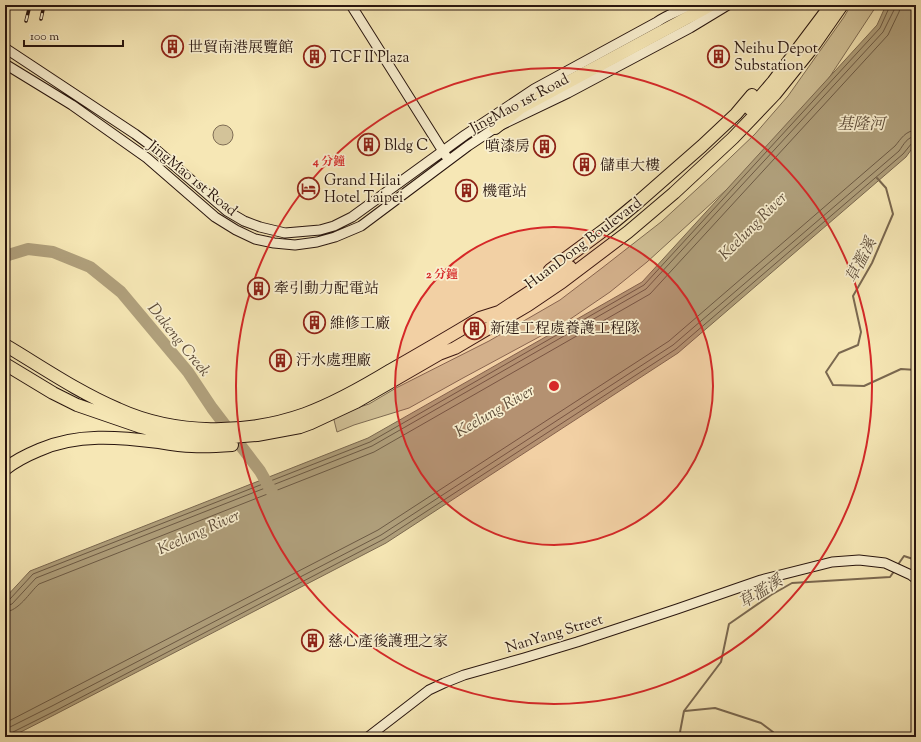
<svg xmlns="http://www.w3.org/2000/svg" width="921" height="742" viewBox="0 0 921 742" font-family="'Sorts Mill Goudy','Noto Serif TC',serif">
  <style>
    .green { fill: #d3c399; stroke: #7e6c54 }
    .water { fill: #b0a07c; stroke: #7a6850 }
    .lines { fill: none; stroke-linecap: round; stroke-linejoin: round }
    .shore { stroke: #6c5a45; stroke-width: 1 }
    .stream { stroke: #7a6850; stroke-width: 2 }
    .river { stroke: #b0a07c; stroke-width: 12 }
    .secondary-casing { stroke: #28150e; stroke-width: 11 }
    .highway-casing { stroke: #28150e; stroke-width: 14 }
    .secondary { stroke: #f9efcf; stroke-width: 9 }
    .highway { stroke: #f6e7b5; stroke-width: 12 }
    .rail-casing { stroke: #28150e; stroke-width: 3.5 }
    .rail { stroke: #f9efcf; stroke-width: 2; stroke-dasharray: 6; stroke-linecap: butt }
    .ring { fill: none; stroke: #d62828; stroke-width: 2 }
    .labels { text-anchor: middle; stroke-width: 3.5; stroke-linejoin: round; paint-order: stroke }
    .poi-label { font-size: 15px; fill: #28150e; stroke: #f9efcf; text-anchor: start }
    .street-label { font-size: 15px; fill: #28150e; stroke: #f9efcf }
    .water-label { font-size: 16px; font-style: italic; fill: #5e4d3a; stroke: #f9efcf }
    .centre { fill: #d62828; stroke: #f9efcf; stroke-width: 2 }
    .ring-label { font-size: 12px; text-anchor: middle; font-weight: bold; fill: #d62828; stroke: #f9efcf; stroke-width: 3.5; stroke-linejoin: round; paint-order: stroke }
  </style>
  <rect width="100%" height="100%" fill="#f6e7b5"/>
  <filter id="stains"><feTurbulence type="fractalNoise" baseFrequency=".005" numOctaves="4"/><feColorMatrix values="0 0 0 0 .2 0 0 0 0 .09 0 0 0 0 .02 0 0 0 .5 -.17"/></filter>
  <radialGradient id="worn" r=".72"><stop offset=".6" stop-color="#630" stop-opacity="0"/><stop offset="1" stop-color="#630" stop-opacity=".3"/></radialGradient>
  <path class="green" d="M851 5H877L819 93 759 160 647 262 610 292 563 324 463 378 409 408 354 425 337 432 333 416 369 404 396 388 489 341 560 300 602 268 661 222 709 178 755 134 788 96 844 17Z
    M213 135a10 10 0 1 1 20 0a10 10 0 1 1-20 0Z"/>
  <path class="water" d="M886 5H916V143L906 157 678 353 386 543 56 714 11 737H5V598L30 571 368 438 642 282 877 25Z"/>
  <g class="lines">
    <path class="shore" d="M5 601 10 599 33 574 370 442 644 285 880 28 889 8V5
      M5 606 9 605 12 604 36 578 372 446 646 289 883 32 894 10 895 5
      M5 612C19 611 29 593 39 584L374 452 650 294 888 35 899 12 901 5
      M5 723 378 530 669 341 895 146C901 139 905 131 916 130
      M5 735 6 731 10 727 52 706 381 535 673 345 899 151C904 144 907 137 916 136
      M10 737V734L13 732 55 711 384 539 676 349 903 154 912 143 916 141"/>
    <path class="stream" d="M877 178 886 188 893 214 872 263 853 296 861 332 858 345 839 353 826 372 833 385 864 386 901 369 916 370
      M897 566 904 556 916 560
      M685 711 715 708 761 723 773 732 774 737
      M678 737 680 732 684 711 721 662 729 624 771 595 792 583 890 577 895 570"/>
    <path class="river" d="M5 256 28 249 53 252 90 267 121 292 188 372 212 408 260 471 272 492"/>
    <defs>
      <path id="secondary" d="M351 5 446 156
        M5 48 135 134 154 148 227 211 244 221 260 227 285 233 320 230 334 226 352 217 465 135 534 89 657 22C667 15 679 11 691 5
        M5 64 72 105 147 158 215 217 236 230 255 239 274 243 295 245 317 242 335 237 361 226 468 146 495 128 568 93 690 28 728 5
        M368 737 429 690 444 683 464 675 524 658 577 642 677 609 761 580 832 562 859 560 885 563 911 575 916 579"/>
      <path id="highway" d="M750 109 773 82 831 5
        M495 128 520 108 711 5
        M550 270 608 227 637 203 702 146 736 114 752 95
        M5 345C42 367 78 392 118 409 175 435 246 435 305 414 335 403 363 387 391 370 421 353 450 336 480 318L499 312 560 272 570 267
        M5 364 53 393 77 405 141 427 160 432 193 437 219 438 257 435 300 427 311 423 356 402 439 354 455 348 528 305 562 282 628 232 674 193 733 138 775 94 812 48 842 5
        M5 469C15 461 27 455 39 450 77 433 119 437 159 442 170 444 181 446 192 446 205 447 219 446 232 445"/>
    </defs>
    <use href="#secondary" class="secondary-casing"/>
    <use href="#highway" class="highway-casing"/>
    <use href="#secondary" class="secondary"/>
    <use href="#highway" class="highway"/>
    <defs>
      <path id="rail" d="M41 19 44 5
        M26 21 30 5"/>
    </defs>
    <use href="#rail" class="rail-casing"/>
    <use href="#rail" class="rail"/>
  </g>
  <circle cx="554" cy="386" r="159" fill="#d62828" fill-opacity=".12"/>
  <g class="ring">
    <circle cx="554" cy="386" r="159"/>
    <circle cx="554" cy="386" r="318"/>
  </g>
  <defs>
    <symbol id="building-ring" viewBox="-11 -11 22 22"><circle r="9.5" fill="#f9efcf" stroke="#8f2418" stroke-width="1.5"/><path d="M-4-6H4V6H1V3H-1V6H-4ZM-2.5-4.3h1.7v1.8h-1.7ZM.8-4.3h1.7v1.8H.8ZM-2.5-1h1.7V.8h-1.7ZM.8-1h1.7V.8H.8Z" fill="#8f2418"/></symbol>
    <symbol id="hotel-ring" viewBox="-11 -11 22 22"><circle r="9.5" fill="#f9efcf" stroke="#8f2418" stroke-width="1.5"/><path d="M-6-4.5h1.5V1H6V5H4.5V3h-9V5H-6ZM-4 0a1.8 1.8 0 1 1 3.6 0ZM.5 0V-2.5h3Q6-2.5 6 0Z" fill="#8f2418"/></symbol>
  </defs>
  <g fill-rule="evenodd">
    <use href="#building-ring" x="160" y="34" width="25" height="25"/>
    <use href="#building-ring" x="302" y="44" width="25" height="25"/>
    <use href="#building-ring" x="706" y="44" width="25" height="25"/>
    <use href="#building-ring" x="356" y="132" width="25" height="25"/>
    <use href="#building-ring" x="532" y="134" width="25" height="25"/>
    <use href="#building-ring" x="572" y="152" width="25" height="25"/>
    <use href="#hotel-ring" x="296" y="176" width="25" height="25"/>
    <use href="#building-ring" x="454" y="178" width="25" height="25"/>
    <use href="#building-ring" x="246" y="276" width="25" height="25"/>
    <use href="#building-ring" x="302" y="310" width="25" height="25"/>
    <use href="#building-ring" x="462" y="316" width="25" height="25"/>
    <use href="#building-ring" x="268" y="348" width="25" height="25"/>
    <use href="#building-ring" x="300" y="628" width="25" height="25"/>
  </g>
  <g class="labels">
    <g class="poi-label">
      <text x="188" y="52">世貿南港展覽館</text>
      <text x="734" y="53">Neihu Depot<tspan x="734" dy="17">Substation</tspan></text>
      <text x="330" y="62">TCF II Plaza</text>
      <text x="384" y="150">Bldg C</text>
      <text x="530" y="151" text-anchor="end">噴漆房</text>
      <text x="600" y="170">儲車大樓</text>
      <text x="324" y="185">Grand Hilai<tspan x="324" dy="17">Hotel Taipei</tspan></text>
      <text x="482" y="196">機電站</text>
      <text x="274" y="293">牽引動力配電站</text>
      <text x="330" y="328">維修工廠</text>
      <text x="490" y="333">新建工程處養護工程隊</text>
      <text x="296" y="365">汙水處理廠</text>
      <text x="328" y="646">慈心產後護理之家</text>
    </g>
    <g class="street-label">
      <text transform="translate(519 103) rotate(-28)" y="5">JingMao 1st Road</text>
      <text transform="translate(193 178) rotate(39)" y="5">JingMao 1st Road</text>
      <text transform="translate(583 243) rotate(-37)" y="5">HuanDong Boulevard</text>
      <text transform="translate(554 633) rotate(-17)" y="5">NanYang Street</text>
    </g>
    <g class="water-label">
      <text x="861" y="129">基隆河</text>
      <text transform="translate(752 225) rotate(-45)" y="6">Keelung River</text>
      <text transform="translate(860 260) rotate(-63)" y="6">草濫溪</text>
      <text transform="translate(180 339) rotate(51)" y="6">Dakeng Creek</text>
      <text transform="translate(494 410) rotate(-30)" y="6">Keelung River</text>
      <text transform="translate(198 531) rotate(-24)" y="6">Keelung River</text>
      <text transform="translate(760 591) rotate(-32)" y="6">草濫溪</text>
    </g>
  </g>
  <circle cx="554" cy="386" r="6" class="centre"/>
  <g class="ring-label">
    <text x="329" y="165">4 分鐘</text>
    <text x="442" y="278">2 分鐘</text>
  </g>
  <rect width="921" height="742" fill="none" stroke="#f6e7b5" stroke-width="20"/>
  <rect x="6" y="6" width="909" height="730" fill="none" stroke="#28150e" stroke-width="2"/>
  <rect x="10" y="10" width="901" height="722" fill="none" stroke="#28150e"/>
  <path d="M24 40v6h99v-6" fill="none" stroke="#28150e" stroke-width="2"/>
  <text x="30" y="40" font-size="12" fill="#28150e" stroke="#f9efcf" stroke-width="3" paint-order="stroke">100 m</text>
  <rect width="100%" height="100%" filter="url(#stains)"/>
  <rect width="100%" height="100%" fill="url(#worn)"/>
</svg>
